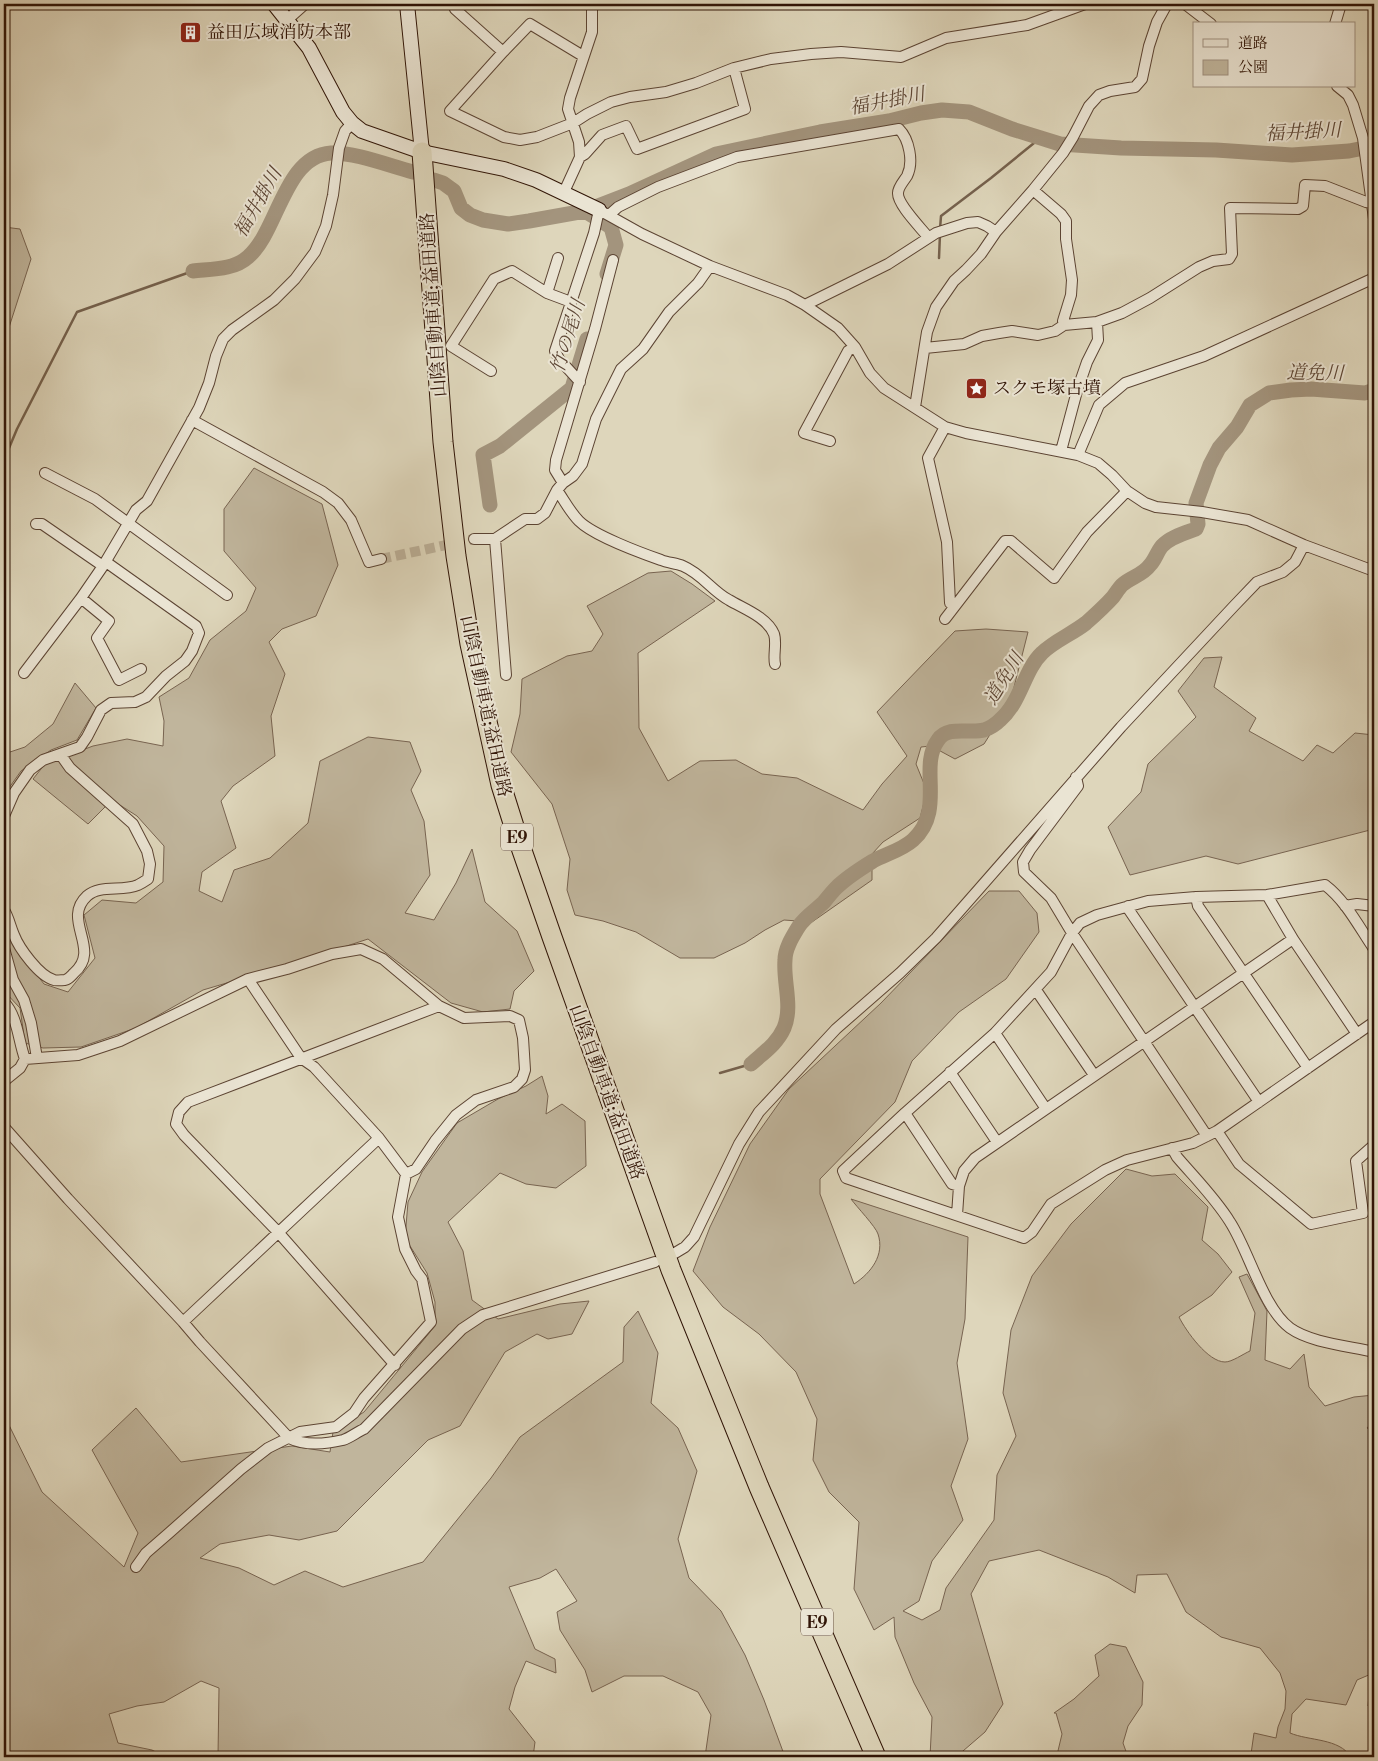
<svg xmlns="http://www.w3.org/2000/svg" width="1378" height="1761" viewBox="0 0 1378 1761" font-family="'Libre Bodoni','Noto Serif JP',serif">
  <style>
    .green { fill: #c0b59c; stroke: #786451 }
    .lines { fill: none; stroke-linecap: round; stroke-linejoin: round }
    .stream { stroke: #75614d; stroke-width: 2.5 }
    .river { stroke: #a3947d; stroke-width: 15 }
    .street-tunnel { stroke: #bbaf97; stroke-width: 10; stroke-dasharray: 10 5; stroke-linecap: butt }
    .street-casing { stroke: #5c4433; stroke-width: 12 }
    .secondary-casing { stroke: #301406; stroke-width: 16 }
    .highway-casing { stroke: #301406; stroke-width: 21 }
    .street { stroke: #eae4d3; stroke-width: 10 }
    .secondary { stroke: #eae4d3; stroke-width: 14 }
    .highway { stroke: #ded6bb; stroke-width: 19 }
    .labels { text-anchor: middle; stroke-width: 4; stroke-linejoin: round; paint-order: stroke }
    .shield { fill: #eae4d3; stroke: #685244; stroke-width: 1 }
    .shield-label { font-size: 16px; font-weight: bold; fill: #301406 }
    .poi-label { font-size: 18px; fill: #301406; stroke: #eae4d3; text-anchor: start }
    .street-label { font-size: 18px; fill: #301406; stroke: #eae4d3 }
    .water-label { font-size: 19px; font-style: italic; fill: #5e4736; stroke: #eae4d3 }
  </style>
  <rect width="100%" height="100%" fill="#ded6bb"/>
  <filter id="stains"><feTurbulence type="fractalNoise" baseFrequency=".004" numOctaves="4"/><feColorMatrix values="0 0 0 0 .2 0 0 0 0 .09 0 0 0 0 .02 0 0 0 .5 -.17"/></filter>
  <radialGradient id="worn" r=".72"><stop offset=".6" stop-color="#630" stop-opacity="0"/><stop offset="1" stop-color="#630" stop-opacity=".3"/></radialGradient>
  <path class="green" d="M4 227 20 229 31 259 4 343Z
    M254 468 322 504 338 565 316 616 282 629 269 642 285 674 271 716 275 756 233 786 221 801 236 848 202 872 199 891 222 902 234 870 270 858 308 823 320 761 368 737 410 742 421 771 411 790 424 821 430 875 405 913 434 920 456 883 472 849 485 902 517 931 534 971 514 991 510 1009 483 1012 451 1003 368 939 298 962 203 990 136 1028 81 1047 43 1048 25 1043 20 1008 4 991V922L10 940 44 984 68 992 95 958 84 915 102 900 136 903 163 882 164 846 137 816 112 800 88 824 33 779 45 764 93 746 127 739 163 746 164 721 159 697 189 678 210 640 246 611 256 588 224 551V509Z
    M671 571 692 584 715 601 638 653 639 728 668 781 700 761 736 760 762 774 797 778 863 810 882 784 907 756 877 712 955 631 986 629 1028 632 1010 703 984 744 955 759 931 746 921 747 916 764 927 791 920 818 883 842 872 854V880L812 922 784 920 765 930 745 943 714 958H680L636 932 603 921 575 915 567 890 570 859 552 804 511 752 520 714 522 679 567 656 592 651 603 634 587 606 648 573Z
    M1222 657 1214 687 1256 718 1249 731 1303 761 1317 745 1333 753 1355 733 1374 735V732V829L1238 864 1206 856 1130 875 1108 827 1141 792 1148 764 1196 717 1178 691 1204 658Z
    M75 683 96 708 77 740 51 750 21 771 4 795V754L25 747 53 724Z
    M989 891H1019L1037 913 1039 932 1006 979 959 1012 912 1061 895 1102 820 1179V1194L854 1284C871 1273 885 1255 878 1234 876 1227 856 1206 851 1199L968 1237 965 1319 957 1363 968 1439 951 1486 963 1520 932 1561 919 1601 903 1611 922 1620 940 1610 946 1588 994 1520 997 1475 1016 1436 1003 1393 1011 1330 1032 1276 1071 1224 1126 1169 1152 1176 1175 1174 1208 1207 1202 1240 1218 1254 1232 1272 1212 1295 1179 1317C1186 1331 1208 1362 1225 1362 1232 1362 1243 1354 1250 1351L1255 1313 1239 1277 1247 1274 1267 1311 1265 1360 1290 1369 1304 1354 1309 1387 1325 1406 1354 1397 1374 1395V1420L1367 1428 1374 1433V1707L1368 1706 1371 1674 1357 1680 1346 1705 1306 1699 1292 1714 1290 1733C1309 1741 1339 1738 1351 1757H1247L1251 1754 1254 1733 1276 1738 1278 1727 1285 1709 1286 1691 1280 1673 1260 1648 1221 1637 1186 1612 1167 1574 1137 1575 1135 1593 1108 1577 1039 1550 989 1561 971 1594 1003 1704 985 1732 956 1757H930L932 1717 914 1683 895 1637 894 1617 874 1630 854 1589 859 1522 829 1492 813 1460 817 1419 796 1372 759 1334 723 1307 693 1271 710 1227 750 1144 789 1089 881 1003Z
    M542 1076 548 1096 546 1114 562 1104 585 1121 586 1166 556 1188 526 1184 500 1173 448 1222 463 1251 472 1300 498 1319 560 1304 589 1301 572 1334 548 1339 537 1334 505 1352 460 1426 428 1440 337 1531 299 1540 269 1535 220 1544 200 1558 239 1568 274 1585 305 1571 343 1587 423 1562 491 1478 520 1437 623 1362 624 1327 638 1311 658 1353 651 1403 678 1428 697 1471 678 1539 689 1578 721 1611 745 1655 764 1700 785 1757H705L711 1715 698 1692 663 1676H624L592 1692 585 1670 560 1630 557 1612 577 1601 556 1569 540 1578 509 1587 535 1649 555 1659 556 1673 526 1661 515 1687 509 1709 535 1742 533 1757H221L218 1756 219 1688 201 1681 164 1702 137 1706 109 1714 118 1743 152 1750 165 1757H4V1415L42 1492 124 1567 138 1533 92 1450 136 1408 181 1462 292 1446 330 1452 333 1432 364 1412 435 1326V1302L427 1273 405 1238 408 1202 422 1172 457 1123 498 1099 526 1086Z
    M1110 1644 1126 1647 1143 1682 1142 1705 1128 1726 1123 1743 1128 1757H1059L1057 1755 1062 1734 1056 1713H1054L1074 1699 1099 1676 1095 1655Z"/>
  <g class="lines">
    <path class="stream" d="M940 229 941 216 991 178 1039 139
      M939 258 940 234
      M4 460 17 429 77 312 193 271
      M720 1073 751 1064"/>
    <path class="river" d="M434 180 443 183 454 191 461 208 470 215 483 220 508 224 529 221 585 211 629 194 716 154 820 132 889 121 921 113 942 110 969 112 1012 129 1060 144 1121 148 1216 150 1292 155 1349 151 1374 146
      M585 211 611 227 616 245 607 274
      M193 271C211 269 234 270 248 257 278 232 284 156 331 153 354 152 390 166 413 172
      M490 505 483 455 500 446 572 388 587 339
      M751 1064C763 1053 777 1044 784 1028 793 1006 783 982 785 960 785 948 793 936 799 926 805 917 816 910 824 902 828 897 832 892 836 888 847 877 860 869 873 861 886 854 902 850 913 840 946 810 918 767 938 740 948 725 970 734 984 730 990 728 996 724 1000 720 1021 702 1024 670 1042 653 1054 641 1072 634 1086 623 1095 615 1105 606 1113 597 1116 593 1119 588 1122 585 1131 577 1143 575 1150 565 1155 560 1157 552 1162 546 1170 537 1185 533 1196 529L1198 524 1196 503 1210 465 1219 448 1237 427 1250 405 1269 393 1291 390 1311 389 1365 393 1374 390"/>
    <path class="street-tunnel" d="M381 559 474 539"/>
    <defs>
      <path id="street" d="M453 4 455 9 503 52 450 111 504 137 520 140 537 137 573 123 587 114 611 102 630 97 666 92 696 83 734 68 771 59 811 54 841 52 901 57 946 38 1027 25 1085 4
        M1185 4 1211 24
        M287 20 305 4
        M1335 24 1341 4
        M503 52 530 24 583 56
        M1337 86 1348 95 1353 105 1363 138 1374 219
        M580 157 585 154 602 135 626 126 637 149 745 109 734 68
        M1033 190 1061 214 1066 221V239L1072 280 1071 295 1063 321 1064 325
        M564 192 580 157 579 142 568 109 570 98 592 32V4
        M609 215 618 207 658 187 737 157 899 129C909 139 914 162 907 176 904 181 898 187 898 193 897 204 921 228 928 237
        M547 293 558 258
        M805 305 888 264 936 233 967 223 978 222 987 226 996 232
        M925 348 964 344 982 336 999 333 1012 331 1038 335 1055 331 1064 325 1097 322 1122 313 1150 298 1199 267 1213 261 1229 259 1232 254 1230 208 1298 209 1303 206 1305 185 1325 186 1366 202 1372 203
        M491 371 451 346 494 279 512 271 547 293 571 302
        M580 382 559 359 555 351 594 233 599 210 642 234 710 266 787 295 805 305 838 328 855 347 870 373 884 388 945 427 966 433 1078 455 1098 463 1112 475 1127 491 1145 503 1156 507 1202 512 1248 520 1304 545 1374 571
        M915 407 927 332 936 307 954 281 966 270 981 254 996 232 1033 190 1063 153 1073 137 1089 106 1099 95 1110 91 1135 87 1142 79 1149 46 1157 22 1167 4
        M192 420 323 492 338 503 351 520 369 562 381 559
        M945 427 928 458 947 542 950 603 955 606
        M830 441 804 433 848 351 855 347
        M1061 451 1077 391 1087 362 1098 340 1097 322
        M1078 455 1099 405 1125 383 1204 356 1374 278
        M45 473 95 499 227 595
        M563 483 555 470 556 460 595 329 613 260
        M557 490C564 500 570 512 579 521 593 535 641 553 661 560 668 563 676 563 683 566 702 574 712 591 729 600 744 609 767 617 774 634 777 643 773 655 775 664
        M36 524H42L103 566
        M474 539H495
        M81 598 109 621 97 638 119 680 141 669
        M945 619 1005 541H1011L1054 578 1087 532 1127 491
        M24 673 81 598 103 566 136 510 147 501 199 408 209 383 216 356 223 339 232 330 274 300 295 279 315 252 326 226 333 195 339 148 345 131 352 123
        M506 675 495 539 525 519H537L545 513 557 490 563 483 573 476 582 464 596 419 621 369 643 349 669 312 698 283 710 266
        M1076 777 1078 786 1030 850 1023 862 1024 872 1051 898 1072 933 1207 1136
        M4 816 14 793 30 770 43 760 80 747 87 737 101 710 111 703 135 702 146 697 166 676 185 661 192 651 199 633 196 626 106 562
        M1267 895 1293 939 1357 1034
        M1196 897 1198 906 1308 1068
        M1128 906 1129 910 1259 1102
        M1345 906 1357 904 1374 906
        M4 910C9 918 10 926 14 935 19 948 39 976 54 980 56 981 62 980 65 980 69 979 71 976 74 973 102 949 61 920 87 896 100 884 122 892 138 885 142 883 145 881 148 879L150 864 147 851 133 824 70 768 60 754
        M4 948 13 980 24 1000 31 1023 37 1058
        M1374 949C1359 927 1346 901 1325 885L1267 895 1196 897 1148 901 1097 915 1080 923 1072 933 1051 972 995 1033 905 1113 843 1171 846 1178 1024 1238 1032 1232 1051 1204 1105 1170 1127 1160 1193 1143 1217 1131 1374 1022
        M248 979 301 1058 314 1067 379 1138 406 1174
        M1036 990 1094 1075
        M4 1002C18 1017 18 1040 25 1059
        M995 1033 1046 1109
        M25 1059 78 1055 120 1041 248 979 287 969 332 954 361 949 383 959 439 1006 464 1018 510 1016 519 1020 523 1038 525 1070 522 1079 514 1087 476 1100 456 1115 435 1141 416 1169 406 1174 398 1217 405 1249 416 1271 422 1279 431 1322 364 1398 354 1413 336 1427 300 1432 268 1448 241 1469 169 1533 146 1553 136 1567
        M950 1072 997 1142
        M4 1081 20 1068 25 1059
        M905 1113 952 1184 959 1186
        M4 1127 68 1199 183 1322 200 1342 289 1438C305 1446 326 1444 343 1440 350 1438 357 1432 364 1429L462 1329 483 1315 655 1262
        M1217 1131 1239 1164 1311 1224 1363 1213 1356 1161 1374 1145
        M1172 1148 1177 1157C1195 1178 1216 1199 1230 1222 1249 1251 1263 1308 1290 1328 1311 1343 1349 1346 1374 1352
        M957 1215 959 1186 964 1171 975 1158 1293 939
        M675 1253 685 1247 694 1237 739 1144 759 1112 836 1029 900 973 936 938 1121 727 1234 606 1257 582 1283 572 1295 562 1304 545
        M183 1322 379 1138
        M395 1365 278 1232 184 1135 176 1124 179 1112 188 1102 439 1006"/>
      <path id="secondary" d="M274 4 309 48 343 112 352 123 362 131 422 152 504 169 536 180 599 210
        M407 4 422 152"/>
      <path id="highway" d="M422 152 443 442 456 556 470 644 501 785 518 839 552 937 671 1270 759 1487 876 1757"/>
    </defs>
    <use href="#street" class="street-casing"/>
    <use href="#secondary" class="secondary-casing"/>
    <use href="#highway" class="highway-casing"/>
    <use href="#street" class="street"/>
    <use href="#secondary" class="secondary"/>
    <use href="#highway" class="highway"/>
  </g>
  <defs>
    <symbol id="building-square" viewBox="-11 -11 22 22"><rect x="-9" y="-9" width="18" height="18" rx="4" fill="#8f2418" stroke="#eae4d3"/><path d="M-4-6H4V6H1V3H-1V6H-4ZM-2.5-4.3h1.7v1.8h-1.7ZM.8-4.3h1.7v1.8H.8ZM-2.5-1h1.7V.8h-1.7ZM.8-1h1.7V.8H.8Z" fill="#fff"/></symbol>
    <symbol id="sight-square" viewBox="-11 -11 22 22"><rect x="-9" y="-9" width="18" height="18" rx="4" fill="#8f2418" stroke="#eae4d3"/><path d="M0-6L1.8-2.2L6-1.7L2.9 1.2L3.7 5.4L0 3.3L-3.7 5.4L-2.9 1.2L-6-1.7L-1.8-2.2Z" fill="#fff"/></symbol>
  </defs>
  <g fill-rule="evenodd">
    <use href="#building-square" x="178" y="20" width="25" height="25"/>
    <use href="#sight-square" x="964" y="376" width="25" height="25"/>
  </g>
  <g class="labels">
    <g class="shield">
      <rect x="501" y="823.5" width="32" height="27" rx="4"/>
      <rect x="801" y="1608.5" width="32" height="27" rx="4"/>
    </g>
    <g class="shield-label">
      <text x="517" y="843">E9</text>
      <text x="817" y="1628">E9</text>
    </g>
    <g class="poi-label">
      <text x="207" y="38">益田広域消防本部</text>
      <text x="993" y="394">スクモ塚古墳</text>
    </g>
    <g class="street-label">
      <text transform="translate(433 305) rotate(-94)" y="6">山陰自動車道;益田道路</text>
      <text transform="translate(486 706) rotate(78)" y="6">山陰自動車道;益田道路</text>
      <text transform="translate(607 1092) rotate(70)" y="6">山陰自動車道;益田道路</text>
    </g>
    <g class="water-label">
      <text transform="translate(887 100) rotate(-11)" y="7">福井掛川</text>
      <text transform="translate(1303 131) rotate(-3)" y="7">福井掛川</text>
      <text transform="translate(257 202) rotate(-60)" y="7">福井掛川</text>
      <text transform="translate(567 336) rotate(-73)" y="7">竹の尾川</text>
      <text transform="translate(1315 372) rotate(1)" y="7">道免川</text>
      <text transform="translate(1003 678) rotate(-58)" y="7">道免川</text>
    </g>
  </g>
  <rect width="1378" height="1761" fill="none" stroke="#ded6bb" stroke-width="20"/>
  <rect x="5" y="5" width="1368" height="1751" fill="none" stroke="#301406" stroke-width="2.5"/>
  <rect x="10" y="10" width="1358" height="1741" fill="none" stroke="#301406"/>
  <rect x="1193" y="22" width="162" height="65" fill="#eae4d3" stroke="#a09181"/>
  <rect x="1203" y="39" width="25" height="8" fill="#eae4d3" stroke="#a09181"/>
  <text x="1238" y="48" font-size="15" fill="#301406">道路</text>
  <rect x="1203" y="60" width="25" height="15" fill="#c0b59c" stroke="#a09181"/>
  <text x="1238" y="72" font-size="15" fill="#301406">公園</text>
  <rect width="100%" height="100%" filter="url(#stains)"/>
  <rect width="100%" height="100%" fill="url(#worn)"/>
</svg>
